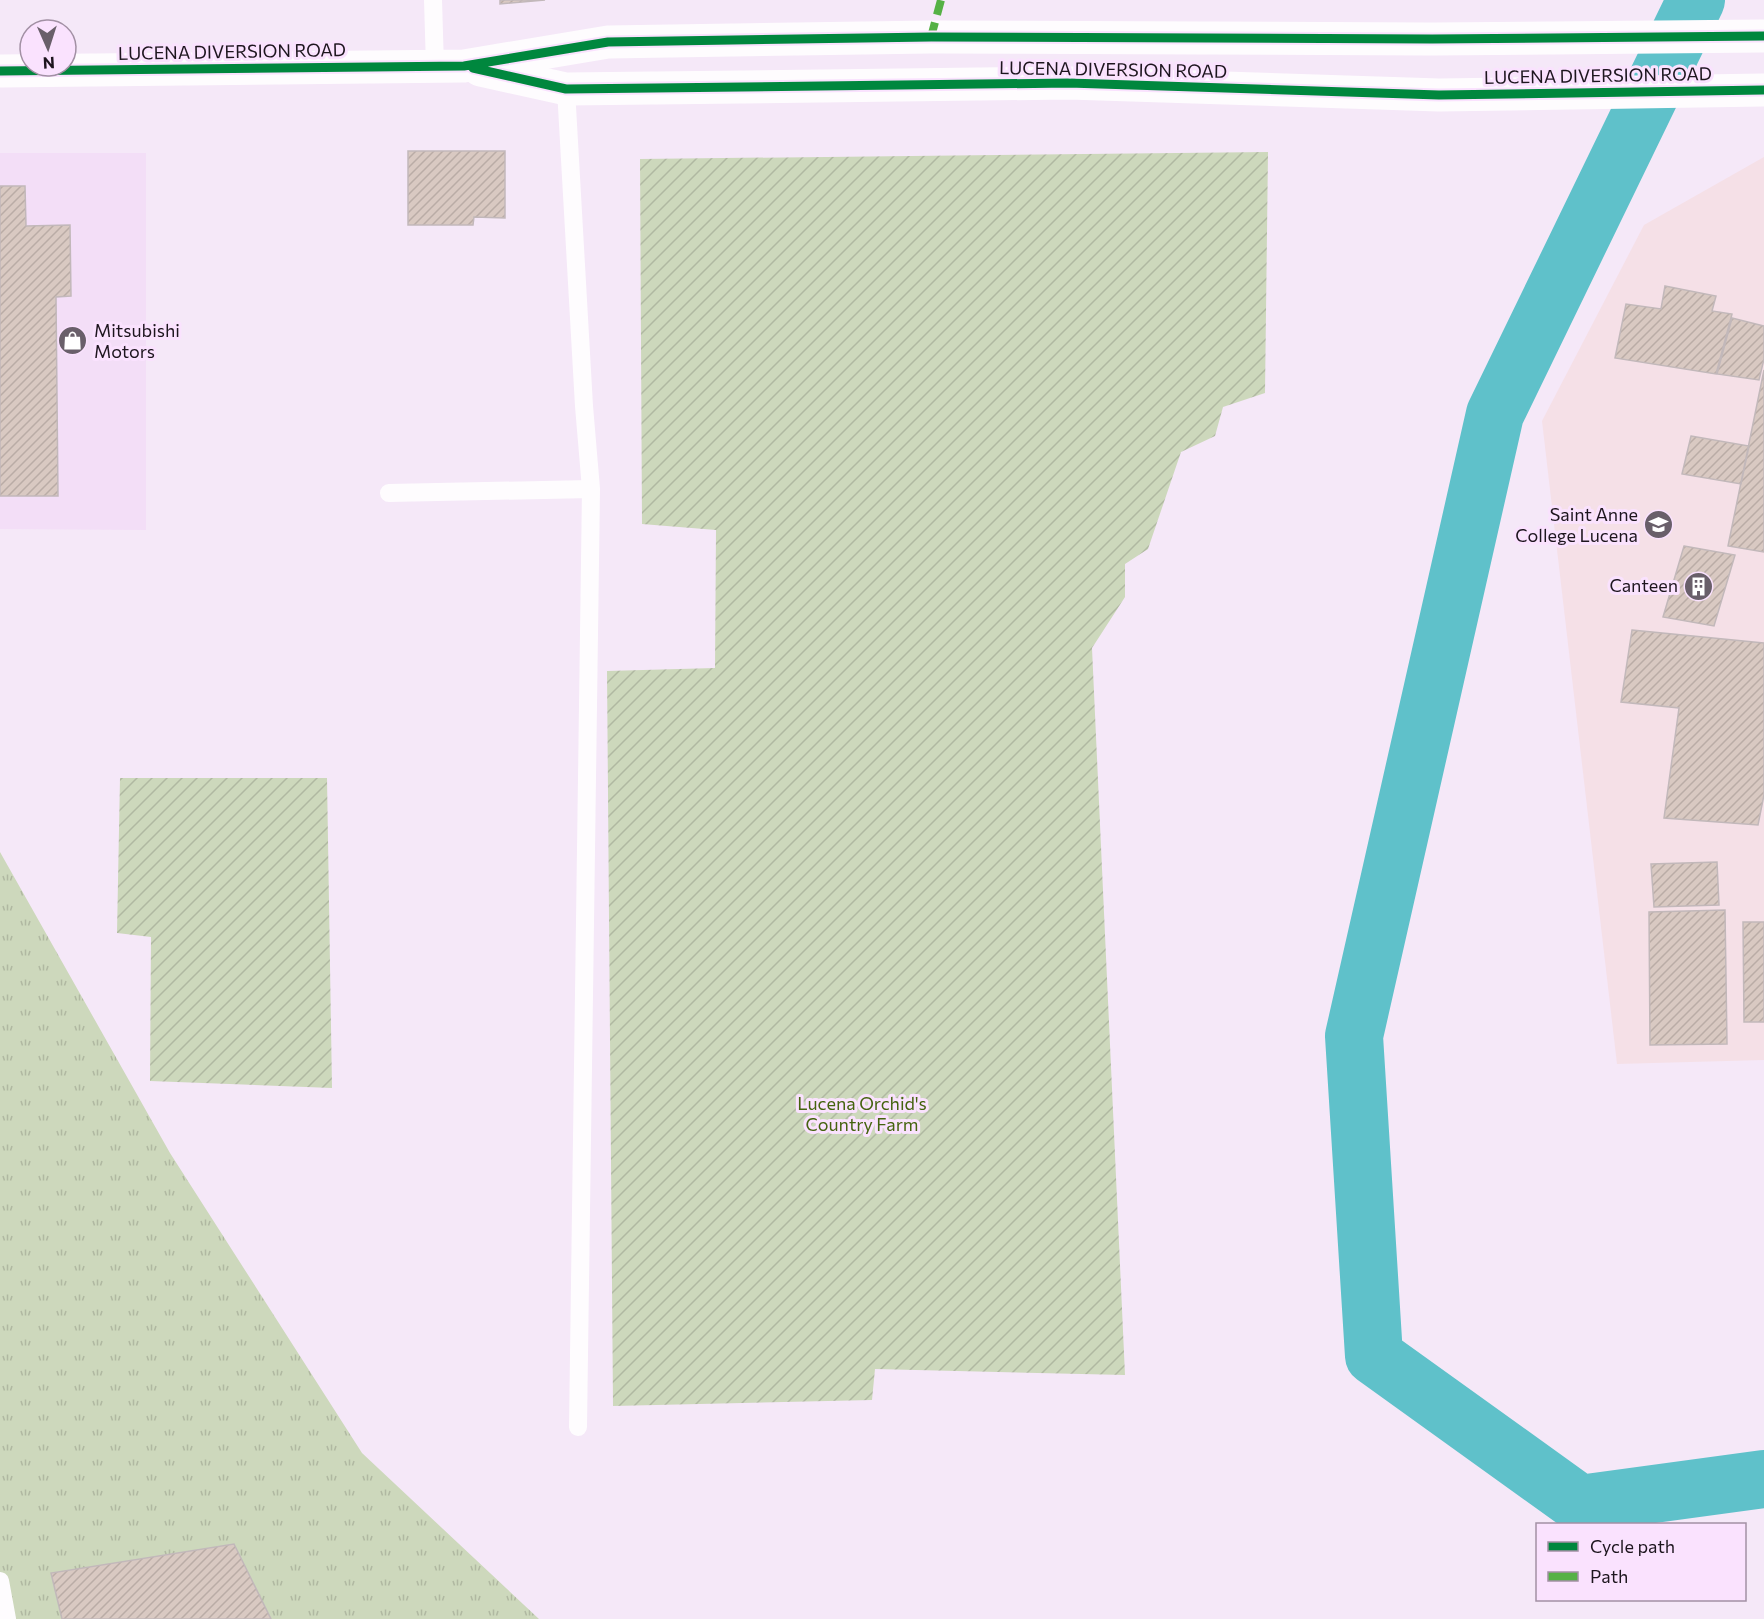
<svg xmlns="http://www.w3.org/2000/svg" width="1764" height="1619" viewBox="0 0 1764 1619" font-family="Commissioner,sans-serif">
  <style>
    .built { fill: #f3def7 }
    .education { fill: #f5e0e7 }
    .grass { fill: url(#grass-tufts) }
    .garden { fill: url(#garden-furrows) }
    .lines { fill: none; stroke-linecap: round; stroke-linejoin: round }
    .river { stroke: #5fc1ca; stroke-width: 58 }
    .building { fill: url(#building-hatch); stroke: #c2b8ba; stroke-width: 1.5 }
    .lane { stroke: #fefcfe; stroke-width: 18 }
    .highway { stroke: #fefcfe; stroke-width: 33 }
    .quiet { stroke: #55b145; stroke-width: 8; stroke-dasharray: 15 8; stroke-linecap: butt }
    .cycleway-casing { stroke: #fae2fe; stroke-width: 13 }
    .cycleway { stroke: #00873e; stroke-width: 9 }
    .labels { text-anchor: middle; stroke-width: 6; stroke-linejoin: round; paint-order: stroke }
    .street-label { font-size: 18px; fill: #1d151e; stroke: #fae2fe }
    .poi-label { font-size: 18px; fill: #1d151e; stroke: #fae2fe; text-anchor: end }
    .park-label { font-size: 18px; fill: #44630e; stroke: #fae2fe }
  </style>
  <defs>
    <pattern id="grass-tufts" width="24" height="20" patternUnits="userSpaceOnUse" patternTransform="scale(1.5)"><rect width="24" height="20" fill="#cdd8bc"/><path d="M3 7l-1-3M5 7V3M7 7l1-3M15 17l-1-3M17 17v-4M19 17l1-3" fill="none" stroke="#b0b8a1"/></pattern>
    <pattern id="garden-furrows" width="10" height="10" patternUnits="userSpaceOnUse" patternTransform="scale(1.5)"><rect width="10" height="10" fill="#cdd8bc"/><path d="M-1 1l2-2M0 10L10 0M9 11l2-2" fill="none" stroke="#b0b8a1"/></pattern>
    <pattern id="building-hatch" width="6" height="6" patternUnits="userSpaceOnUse" patternTransform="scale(1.5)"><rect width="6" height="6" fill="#d9c9c2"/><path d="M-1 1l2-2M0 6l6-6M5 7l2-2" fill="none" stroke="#baaca6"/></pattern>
  </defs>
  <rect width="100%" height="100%" fill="#f5e8f8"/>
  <path class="built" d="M0 153H146V530L0 529Z"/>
  <path class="education" d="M1764 157V1060L1617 1064 1542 421 1644 225Z"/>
  <path class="grass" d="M0 852 170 1153 362 1453 539 1619H0Z"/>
  <path class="garden" d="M1268 152 1265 393 1223 407 1215 436 1181 452 1148 549 1125 564V597L1092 648 1125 1375 875 1369 872 1400 613 1406 607 671 715 668 716 530 642 524 640 159Z
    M120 778H327L332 1088 150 1081 151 937 117 933Z"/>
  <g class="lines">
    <path class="river" d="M1696 0 1495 414 1354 1036 1374 1356 1580 1504 1764 1479"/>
  </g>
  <path class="building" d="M500 0H545L500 4Z
    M408 151H505V218L474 217 473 225H408Z
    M0 186H25L26 226 70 225 71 296 56 297 58 496H0Z
    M1665 286 1716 296 1712 311 1732 314 1716 374 1615 358 1626 304 1661 309Z
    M1732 318 1764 326V359L1759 380 1717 374Z
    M1764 370V552L1728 546Z
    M1691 436 1749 446 1741 484 1682 474Z
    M1684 546 1735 555 1714 626 1663 617Z
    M1632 630 1764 643V795L1758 825 1664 818 1679 708 1621 702Z
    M1717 862 1719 905 1654 907 1651 864Z
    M1725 910 1727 1044 1650 1045 1649 912Z
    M1743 922H1764V1022H1744Z
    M234 1544 271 1619H62L51 1573Z"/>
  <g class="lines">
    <path class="lane" d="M433 0 435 67
      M566 89 584 406 591 489 578 1427
      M389 493 591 489
      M0 1581 7 1619"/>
    <path class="highway" d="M480 70 566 89 1069 83 1439 95 1764 90
      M0 71 464 66 608 42 931 37 1432 39 1764 36"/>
    <path class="quiet" d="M931 37 941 0"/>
    <defs>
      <path id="cycleway" d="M473 68 566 89 1069 83 1439 95 1764 90
        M0 71 464 66 608 42 931 37 1432 39 1764 36"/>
    </defs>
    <use href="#cycleway" class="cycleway-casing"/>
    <use href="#cycleway" class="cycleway"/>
  </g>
  <defs>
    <symbol id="shop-disc" viewBox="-11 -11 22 22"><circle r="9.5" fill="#695f6a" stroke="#fae2fe"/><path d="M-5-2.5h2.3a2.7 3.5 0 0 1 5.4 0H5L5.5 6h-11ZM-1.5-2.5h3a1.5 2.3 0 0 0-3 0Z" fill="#fff"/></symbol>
    <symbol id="university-disc" viewBox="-11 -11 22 22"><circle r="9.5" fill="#695f6a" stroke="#fae2fe"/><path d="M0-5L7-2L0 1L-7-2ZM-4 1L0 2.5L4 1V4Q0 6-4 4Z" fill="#fff"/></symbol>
    <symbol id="building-disc" viewBox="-11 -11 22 22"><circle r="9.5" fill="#695f6a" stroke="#fae2fe"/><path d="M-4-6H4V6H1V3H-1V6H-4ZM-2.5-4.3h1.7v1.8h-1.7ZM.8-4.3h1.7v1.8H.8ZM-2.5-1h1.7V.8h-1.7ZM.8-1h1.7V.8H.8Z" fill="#fff"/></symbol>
  </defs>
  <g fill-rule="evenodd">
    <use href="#shop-disc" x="56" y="324" width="33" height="33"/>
    <use href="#university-disc" x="1642" y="508" width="33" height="33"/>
    <use href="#building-disc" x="1682" y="570" width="33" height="33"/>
  </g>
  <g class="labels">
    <g class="street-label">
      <text transform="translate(232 52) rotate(-1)" y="6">LUCENA DIVERSION ROAD</text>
      <text transform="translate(1113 70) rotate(1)" y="6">LUCENA DIVERSION ROAD</text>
      <text transform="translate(1598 76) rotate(-1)" y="6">LUCENA DIVERSION ROAD</text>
    </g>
    <g class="poi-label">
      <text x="94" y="337" text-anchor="start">Mitsubishi<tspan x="94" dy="21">Motors</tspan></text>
      <text x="1638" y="521">Saint Anne<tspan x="1638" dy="21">College Lucena</tspan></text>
      <text x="1678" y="592">Canteen</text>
    </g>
    <g class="park-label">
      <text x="862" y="1110">Lucena Orchid's<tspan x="862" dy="21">Country Farm</tspan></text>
    </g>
  </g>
  <rect x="1536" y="1523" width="210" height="78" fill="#fae2fe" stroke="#a290a4" stroke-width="1.5"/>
  <rect x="1548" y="1542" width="30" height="9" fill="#00873e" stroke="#a290a4" stroke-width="1.5"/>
  <text x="1590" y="1553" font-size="18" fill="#1d151e">Cycle path</text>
  <rect x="1548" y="1572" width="30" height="9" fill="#55b145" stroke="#a290a4" stroke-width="1.5"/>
  <text x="1590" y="1583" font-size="18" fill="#1d151e">Path</text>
  <g transform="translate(48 48) rotate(177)"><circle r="28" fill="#fae2fe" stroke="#a290a4" stroke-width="1.5"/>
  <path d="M0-4.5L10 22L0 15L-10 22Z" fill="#695f6a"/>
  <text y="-9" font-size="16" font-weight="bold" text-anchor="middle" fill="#1d151e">N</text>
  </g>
</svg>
